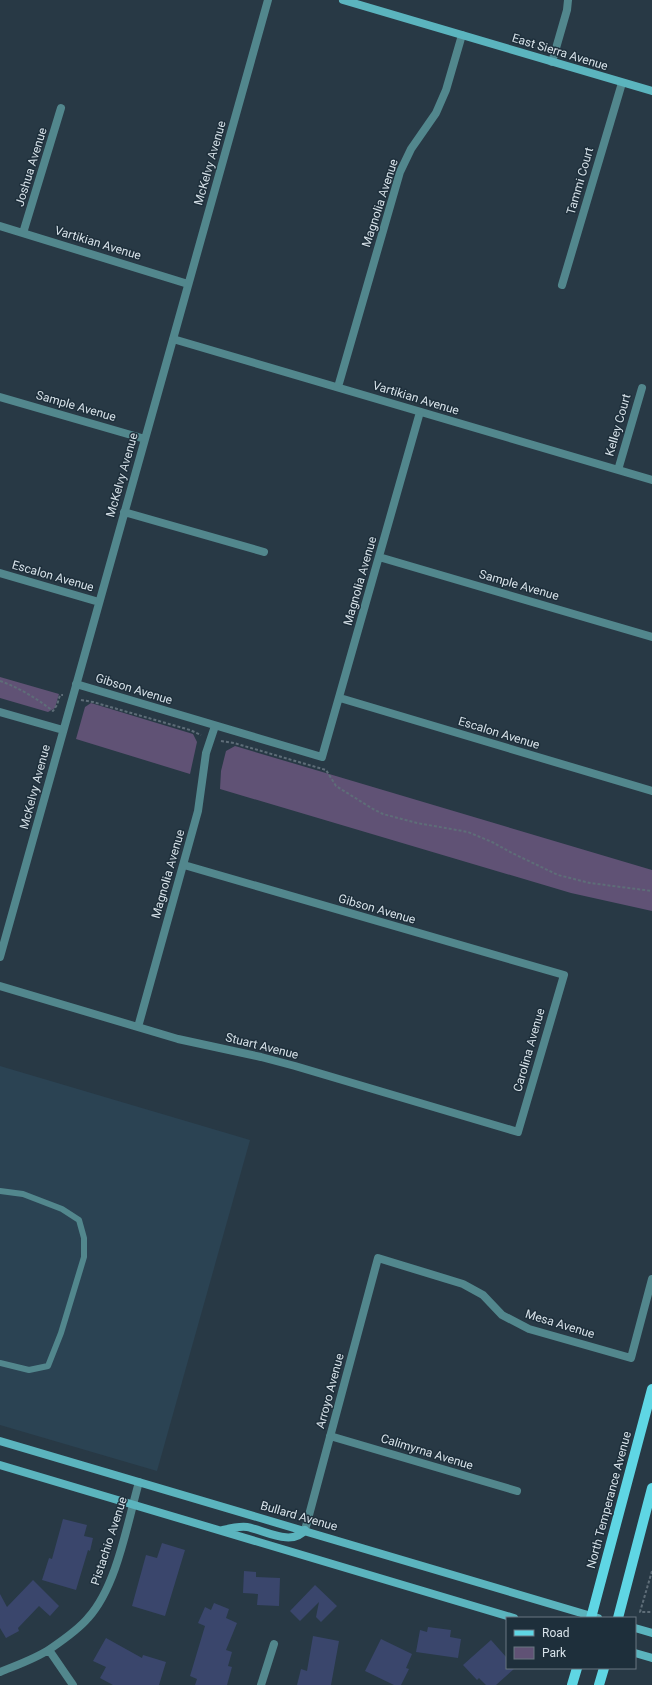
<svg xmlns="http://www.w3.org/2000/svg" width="652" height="1685" viewBox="0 0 652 1685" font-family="Roboto,sans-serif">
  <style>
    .built { fill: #2b4353 }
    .green { fill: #605275 }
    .building { fill: #3a466c }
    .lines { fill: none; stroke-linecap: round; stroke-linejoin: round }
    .path { stroke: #5e6d78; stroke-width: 2; stroke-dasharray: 3 2; stroke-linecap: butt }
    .lane { stroke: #52878d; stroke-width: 6 }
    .street { stroke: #52878d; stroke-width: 8 }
    .secondary { stroke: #5bb4be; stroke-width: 8 }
    .primary { stroke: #5fd6e4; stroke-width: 10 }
    .labels { text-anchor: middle; stroke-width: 3; stroke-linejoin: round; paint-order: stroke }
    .street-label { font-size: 12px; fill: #d7e2e9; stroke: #1e2f3b }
  </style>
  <rect width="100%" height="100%" fill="#283945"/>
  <path class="built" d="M0 1066 250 1140 157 1471 0 1425Z"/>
  <path class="green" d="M0 677 59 694 55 708 48 712 0 698Z
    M91 703 193 734 197 742 190 774 76 739 85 707Z
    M235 746 652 870V911L571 893 220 789 221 771 226 751Z"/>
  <path class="building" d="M63 1519 87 1525 84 1536 93 1538 90 1551 88 1550 76 1590 42 1580 49 1558 52 1559Z
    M162 1543 185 1550 165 1616 132 1606 146 1555 157 1558Z
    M244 1571 256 1572V1577L280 1578 279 1606 257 1605 258 1594 243 1593Z
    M33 1580 59 1606 50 1616 39 1606 18 1628 19 1631 6 1638 0 1628V1594L7 1607Z
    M315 1585 337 1606 321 1622 316 1617 319 1602 300 1621 290 1611Z
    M214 1603 229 1609 226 1618 237 1623 226 1650 232 1652 228 1666 232 1667 227 1685H195L197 1679 190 1676 205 1626 198 1623 205 1607 211 1610Z
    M428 1627 451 1630 450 1637 461 1639 458 1658 416 1652 420 1630 427 1632Z
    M313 1636 339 1641 331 1685H297L301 1669 307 1671Z
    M106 1638 142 1658 143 1655 166 1662 159 1685H113L100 1678 106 1667 93 1661Z
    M381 1639 412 1654 406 1668 409 1669 401 1685H394L365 1671Z
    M491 1640 507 1658V1668H515L496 1685H486L479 1678 477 1680 463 1665Z"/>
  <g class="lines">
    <path class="path" d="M0 681C20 688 36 698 53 711L57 705 60 695H63
      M81 700 93 702 190 730 201 735
      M221 741 234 743 326 770 336 786 373 809 383 814 417 823 468 832 492 842 512 853 558 875 590 883 652 891
      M652 1571 640 1612H652"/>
    <path class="lane" d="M0 1191 23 1194 62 1209 79 1220 84 1238V1257L61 1333 48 1366 29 1370 0 1363"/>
    <path class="street" d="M552 62 567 10 568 0
      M0 226 188 284
      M23 233 61 108
      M562 285 622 83
      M173 339 652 480
      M338 387 400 172 411 149 436 113 446 90 462 35
      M0 397 145 439
      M618 470 642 388
      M124 512 264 552
      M379 557 652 637
      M0 573 99 602
      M76 684 322 757 420 412
      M340 698 652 791
      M0 712 63 730
      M0 957 268 0
      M0 986 178 1039 261 1057 295 1066 518 1132 564 975 184 865
      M138 1027 198 811 206 753 215 726
      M330 1436 517 1491
      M305 1530 378 1258 463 1284 483 1295 502 1315 529 1329 631 1358 652 1279
      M49 1650 73 1685
      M0 1672C17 1665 35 1659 50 1649 63 1640 78 1630 88 1618 117 1586 127 1524 139 1482
      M261 1685 274 1644"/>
    <path class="secondary" d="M343 0 652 91
      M0 1441 598 1618
      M0 1465 514 1618
      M223 1530C231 1528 239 1526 247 1527 264 1530 292 1547 305 1530
      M635 1628 652 1633
      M635 1653 652 1658"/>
    <path class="primary" d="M591 1618 652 1389
      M618 1618 652 1488
      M572 1685 577 1668
      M599 1685 604 1668"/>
  </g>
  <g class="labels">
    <g class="street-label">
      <text transform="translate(560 52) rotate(17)" y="4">East Sierra Avenue</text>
      <text transform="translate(210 163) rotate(-74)" y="4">McKelvy Avenue</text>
      <text transform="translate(31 167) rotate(-73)" y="4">Joshua Avenue</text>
      <text transform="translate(580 181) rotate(-74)" y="4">Tammi Court</text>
      <text transform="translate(380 203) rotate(-72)" y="4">Magnolia Avenue</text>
      <text transform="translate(98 243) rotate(17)" y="4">Vartikian Avenue</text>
      <text transform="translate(416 398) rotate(17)" y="4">Vartikian Avenue</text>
      <text transform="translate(76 406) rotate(16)" y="4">Sample Avenue</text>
      <text transform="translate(618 425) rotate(-74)" y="4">Kelley Court</text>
      <text transform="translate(122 475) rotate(-74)" y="4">McKelvy Avenue</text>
      <text transform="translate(53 576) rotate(16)" y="4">Escalon Avenue</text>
      <text transform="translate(360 581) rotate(-74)" y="4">Magnolia Avenue</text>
      <text transform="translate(519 585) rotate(16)" y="4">Sample Avenue</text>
      <text transform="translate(134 689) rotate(17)" y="4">Gibson Avenue</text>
      <text transform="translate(499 733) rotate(17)" y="4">Escalon Avenue</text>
      <text transform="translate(35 787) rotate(-75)" y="4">McKelvy Avenue</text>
      <text transform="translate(168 874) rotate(-74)" y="4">Magnolia Avenue</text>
      <text transform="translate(377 909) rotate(16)" y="4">Gibson Avenue</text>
      <text transform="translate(262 1046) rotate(14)" y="4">Stuart Avenue</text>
      <text transform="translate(529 1050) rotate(-74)" y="4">Carolina Avenue</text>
      <text transform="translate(560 1324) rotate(17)" y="4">Mesa Avenue</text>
      <text transform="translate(330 1391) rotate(-75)" y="4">Arroyo Avenue</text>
      <text transform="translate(427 1452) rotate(17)" y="4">Calimyrna Avenue</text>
      <text transform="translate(609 1500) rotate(-75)" y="4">North Temperance Avenue</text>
      <text transform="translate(299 1516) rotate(16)" y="4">Bullard Avenue</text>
      <text transform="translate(109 1541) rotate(-72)" y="4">Pistachio Avenue</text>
    </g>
  </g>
  <rect x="506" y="1617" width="130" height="52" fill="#1e2f3b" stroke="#687781"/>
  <rect x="514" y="1630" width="20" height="6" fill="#5fd6e4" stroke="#687781"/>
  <text x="542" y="1637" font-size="12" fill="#d7e2e9">Road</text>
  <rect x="514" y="1647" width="20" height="12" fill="#605275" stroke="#687781"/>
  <text x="542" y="1657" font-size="12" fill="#d7e2e9">Park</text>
</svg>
